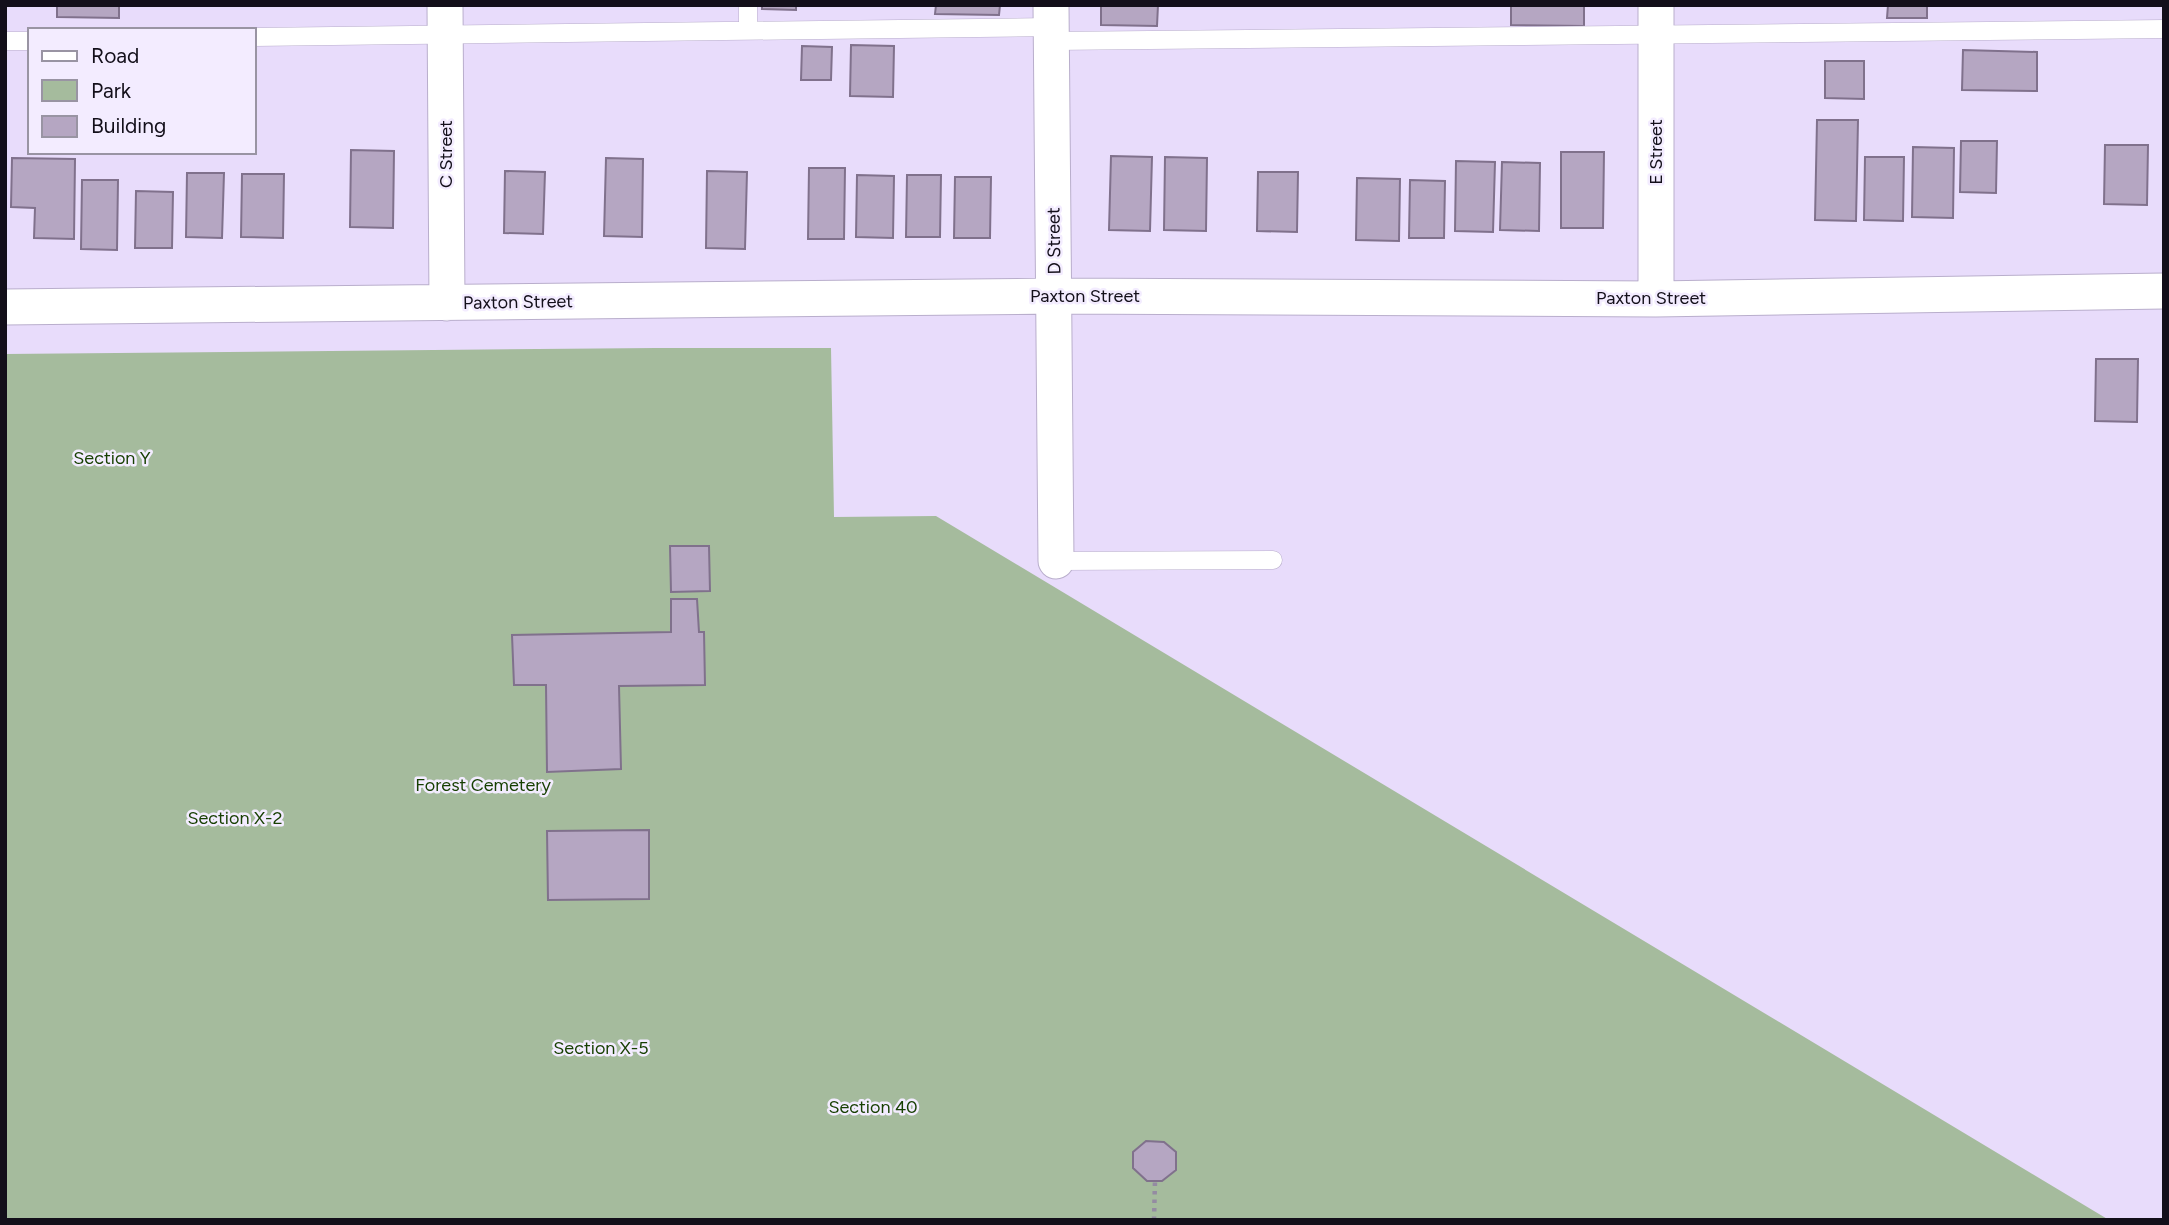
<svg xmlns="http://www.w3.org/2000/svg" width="2169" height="1225" viewBox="0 0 2169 1225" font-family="Figtree,sans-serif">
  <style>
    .green { fill: #a5bb9d }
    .building { fill: #b5a6c2; stroke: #80718c; stroke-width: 2 }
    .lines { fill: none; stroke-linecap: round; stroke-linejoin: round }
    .lane-casing { stroke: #b9aecc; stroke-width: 19 }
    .street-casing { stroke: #b9aecc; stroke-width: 37 }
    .path { stroke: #948ba2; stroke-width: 4.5; stroke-dasharray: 3.5 5; stroke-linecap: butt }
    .lane { stroke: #fff; stroke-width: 18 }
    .street { stroke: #fff; stroke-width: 35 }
    .labels { text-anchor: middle; stroke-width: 5; stroke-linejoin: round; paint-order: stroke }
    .street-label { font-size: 18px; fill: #130f1a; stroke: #f3ecff }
    .park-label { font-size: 18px; fill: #163f01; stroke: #f3ecff }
  </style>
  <rect width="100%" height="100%" fill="#e8dcfb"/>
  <path class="green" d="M656 348H831L834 517 936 516 2109 1220H5V354Z"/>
  <path class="building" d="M57 5H119V18L57 17Z
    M762 5H796V10L762 9Z
    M936 5H1000L999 15 935 14Z
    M1101 5H1158L1157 26 1101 25Z
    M1511 5H1584V26L1511 25Z
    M1888 5H1927V18H1887Z
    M851 45 894 46 893 97 850 96Z
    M802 46 832 47 831 80H801Z
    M1963 50 2037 52V91L1962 90Z
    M1825 61H1864V99L1825 98Z
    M1817 120H1858L1856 221 1815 220Z
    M1961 141H1997L1996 193 1960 192Z
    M2105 145H2148L2147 205 2104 204Z
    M1913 147 1954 148 1953 218 1912 217Z
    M351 150 394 151 393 228 350 227Z
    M1561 152H1604L1603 228H1561Z
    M1111 156 1152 157 1150 231 1109 230Z
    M1165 157 1207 158 1206 231 1164 230Z
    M1865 157H1904L1903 221 1864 220Z
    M12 158 75 159 74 239 34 238 35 208 11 207Z
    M606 158 643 159 642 237 604 236Z
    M1456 161 1495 162 1493 232 1455 231Z
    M1502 162 1540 163 1539 231 1500 230Z
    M809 168H845L844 239H808Z
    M505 171 545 172 543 234 504 233Z
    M707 171 747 172 745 249 706 248Z
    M1258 172H1298L1297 232 1257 231Z
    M187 173H224L222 238 186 237Z
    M242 174H284L283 238 241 237Z
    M857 175 894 176 893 238 856 237Z
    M907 175H941L940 237H906Z
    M955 177H991L990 238H954Z
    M1357 178 1400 179 1399 241 1356 240Z
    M82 180H118L117 250 81 249Z
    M1410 180 1445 181 1444 238H1409Z
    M136 191 173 192 172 248H135Z
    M2096 359H2138L2137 422 2095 421Z
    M670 546H709L710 591 671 592Z
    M671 599H697L699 632H704L705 685 619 686 621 769 547 772 546 685H514L512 635 671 632Z
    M649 830V899L548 900 547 831Z
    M1146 1141 1164 1142 1176 1152V1170L1162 1181H1147L1133 1168V1152Z"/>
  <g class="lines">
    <defs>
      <path id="lane" d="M748 30V5
        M254 37 1051 27
        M5 41H30
        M1052 41 2164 29
        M1056 561 1273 560"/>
      <path id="street" d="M445 5 447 303
        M1051 5 1056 561
        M1656 5V299
        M5 307 1055 296 1656 299 2164 291"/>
    </defs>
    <use href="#lane" class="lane-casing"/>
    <use href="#street" class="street-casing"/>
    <path class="path" d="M1154 1220 1155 1181"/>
    <use href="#lane" class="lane"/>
    <use href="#street" class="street"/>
  </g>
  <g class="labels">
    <g class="street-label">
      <text transform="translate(1656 152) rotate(-90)" y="6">E Street</text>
      <text transform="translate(446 154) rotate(-90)" y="6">C Street</text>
      <text transform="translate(1054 241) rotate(-91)" y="6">D Street</text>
      <text x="1085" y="302">Paxton Street</text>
      <text x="1651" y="304">Paxton Street</text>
      <text transform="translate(518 302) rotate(-1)" y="6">Paxton Street</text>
    </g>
    <g class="park-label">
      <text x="112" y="464">Section Y</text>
      <text x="483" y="791">Forest Cemetery</text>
      <text x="235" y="824">Section X-2</text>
      <text x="601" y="1054">Section X-5</text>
      <text x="873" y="1113">Section 40</text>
    </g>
  </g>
  <rect width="2169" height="1225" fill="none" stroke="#130f1a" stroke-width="14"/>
  <rect x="28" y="28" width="228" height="126" fill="#f3ecff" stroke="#9994a3" stroke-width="2"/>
  <rect x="42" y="51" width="35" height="10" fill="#ffffff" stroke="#9994a3" stroke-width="2"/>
  <text x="91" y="63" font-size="21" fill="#130f1a">Road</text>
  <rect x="42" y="80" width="35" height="21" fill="#a5bb9d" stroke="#9994a3" stroke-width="2"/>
  <text x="91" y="98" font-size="21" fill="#130f1a">Park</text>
  <rect x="42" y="116" width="35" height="21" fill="#b5a6c2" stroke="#9994a3" stroke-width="2"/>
  <text x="91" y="133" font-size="21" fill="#130f1a">Building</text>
</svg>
